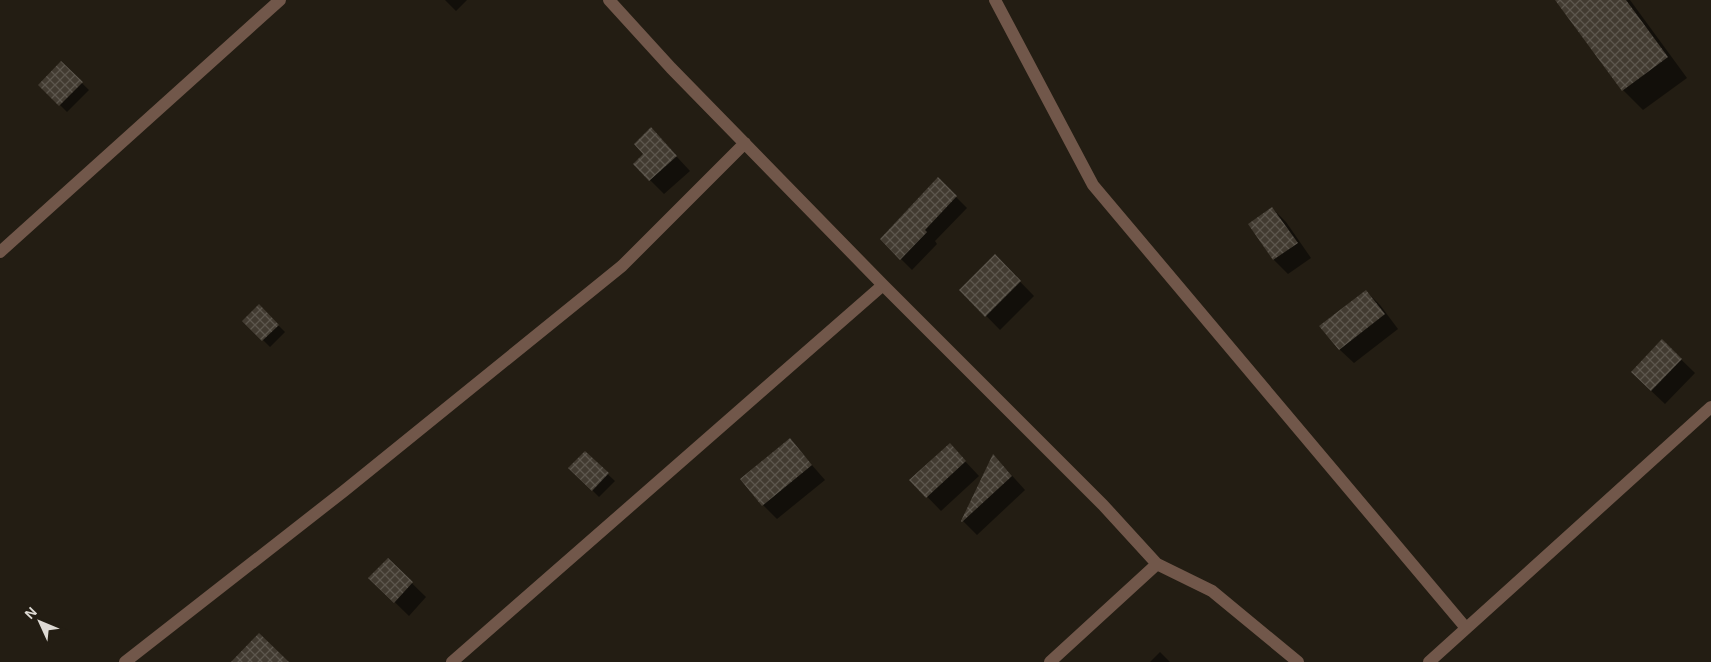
<svg xmlns="http://www.w3.org/2000/svg" width="1711" height="662" viewBox="0 0 1711 662" font-family="Helvetica,sans-serif">
  <style>
    .shadow { fill: #0007 }
    .building { fill: url(#building-cross-hatch) }
    .lines { fill: none; stroke-linecap: round; stroke-linejoin: round }
    .street { stroke: #71574a; stroke-width: 12 }
  </style>
  <defs>
    <pattern id="building-cross-hatch" width="8" height="8" patternUnits="userSpaceOnUse" patternTransform="scale(1.25)"><rect width="8" height="8" fill="#423b31"/><path d="M0 0l8 8M0 8l8-8" fill="none" stroke="#5d574e"/></pattern>
  </defs>
  <rect width="100%" height="100%" fill="#231d13"/>
  <path class="shadow" d="M445 0H467L456 11Z
    M1566 0H1630L1687 78 1643 110 1623 90 1560 5Z
    M61 63 89 90 67 112 40 85Z
    M651 129 690 171 664 194 634 164 645 154Z
    M938 179 967 208 935 241 937 244 912 270 881 239Z
    M1272 208 1286 222 1311 258 1288 274 1274 260 1249 224Z
    M995 256 1034 296 1000 330 961 290Z
    M1366 291 1380 305 1398 329 1354 363 1340 350 1321 326Z
    M259 306 285 332 270 347 244 321Z
    M1662 341 1695 373 1665 404 1646 386Z
    M790 440 825 480 777 519 763 505Z
    M585 453 615 481 599 497 570 468Z
    M963 459 979 476 941 511 911 480Z
    M1007 470 1025 490 977 535 963 521Z
    M388 560 426 597 409 616 370 578Z
    M1160 652 1170 662H1150Z"/>
  <path class="building" d="M1555 0H1626L1668 57 1622 91Z
    M61 61 83 82 59 106 38 85Z
    M651 127 677 156 649 181 633 164 643 154 634 144Z
    M938 177 957 196 925 230 927 232 900 260 880 239Z
    M1272 207 1298 243 1273 260 1248 224Z
    M995 254 1021 281 985 317 959 290Z
    M1366 290 1385 314 1339 350 1319 326Z
    M259 304 279 325 262 341 242 321Z
    M1662 339 1682 359 1651 391 1631 372Z
    M790 438 812 465 762 506 740 479Z
    M950 443 966 461 926 498 909 480Z
    M585 451 609 473 592 491 568 468Z
    M993 454 1012 476 962 522 961 521Z
    M388 558 413 582 394 603 368 578Z
    M259 633 289 662H231Z"/>
  <g class="lines">
    <path class="street" d="M609 0 671 68 883 285 1103 505 1157 564 1212 591 1298 662
      M995 0 1093 185 1466 628
      M0 252 280 0
      M125 662 344 491 622 266 745 143
      M452 662 883 285
      M1050 662 1157 564
      M1429 662 1711 407"/>
  </g>
  <g transform="translate(40 622) rotate(314)" stroke="#231d13" stroke-width="4" paint-order="stroke">
  <path d="M0-4L9 19L0 12L-9 19Z" fill="#dedad4"/>
  <text y="-8" font-size="14" font-weight="bold" text-anchor="middle" fill="#dedad4">N</text>
  </g>
</svg>
